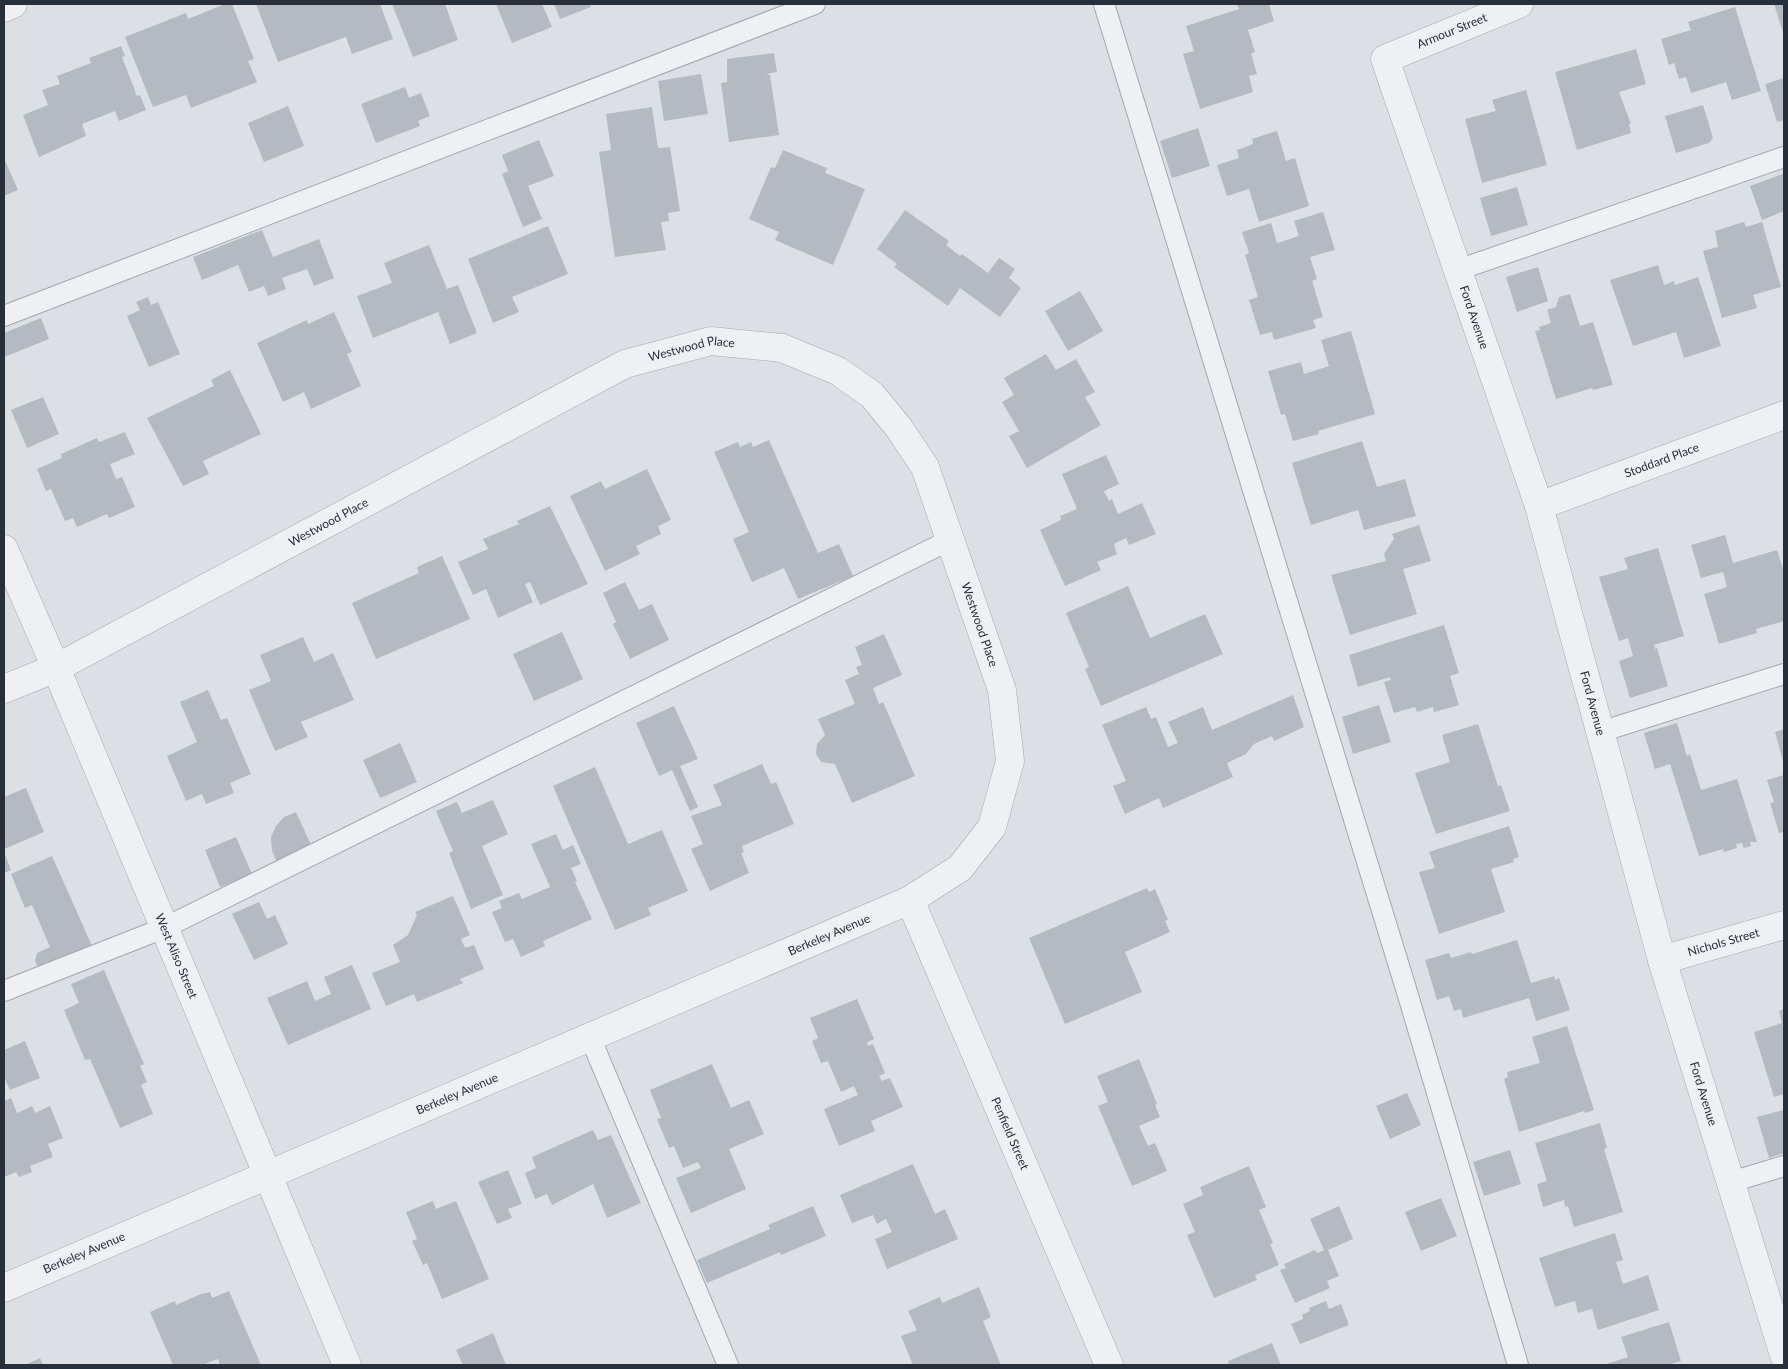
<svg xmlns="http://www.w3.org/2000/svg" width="1788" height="1369" viewBox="0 0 1788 1369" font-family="Lato,sans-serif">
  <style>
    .building { fill: #b3bac1 }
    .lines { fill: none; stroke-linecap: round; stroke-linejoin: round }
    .service-casing { stroke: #a2a7ae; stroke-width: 22 }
    .minor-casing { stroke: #a2a7ae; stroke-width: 29 }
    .service { stroke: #eef0f4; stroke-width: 20 }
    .minor { stroke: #eef0f4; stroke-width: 28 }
    .labels { text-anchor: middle; stroke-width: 4; stroke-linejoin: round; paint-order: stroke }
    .street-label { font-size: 12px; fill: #262f3a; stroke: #ebeff3 }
  </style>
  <rect width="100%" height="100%" fill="#dce0e5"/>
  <path class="building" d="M225 4H232L254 59 248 61 257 82 191 108 186 95 153 107 125 37 186 13 188 19Z
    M256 4H380L393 39 352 54 346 37 278 62Z
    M392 4H445L458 40 413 57Z
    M496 4H542L552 27 512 43Z
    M554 4H589L591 7 560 19Z
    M1237 4H1269L1274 21 1248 30 1255 52 1251 54 1257 74 1249 76 1253 92 1200 109 1183 54 1194 51 1186 26 1239 9Z
    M1774 4H1784V35Z
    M1735 7 1761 91 1732 100 1726 82 1691 93 1686 77 1679 79 1674 63 1669 65 1661 39 1691 30 1688 22Z
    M121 46 125 56 122 57 137 96 140 95 146 110 119 121 115 111 82 124 86 136 39 157 23 115 48 105 42 90 60 84 57 76 91 63 89 58Z
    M1636 49 1646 84 1619 92 1631 124H1629L1631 133 1577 150 1555 72Z
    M774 53 777 72 766 74 770 75 779 135 729 142 721 83 727 82V59Z
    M701 74 708 114 664 121 658 81Z
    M1784 78V120L1777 122 1765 84Z
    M405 87 409 98 421 93 430 116 418 121 420 126 376 143 361 104Z
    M1526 90 1547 165 1482 183 1465 119 1496 111 1492 100Z
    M1703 105 1713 138 1709 143 1676 153 1665 116Z
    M288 106 304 146 264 162 248 123Z
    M652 107 658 148 670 147 680 211 668 213 669 221 661 222 666 250 615 257 599 152 611 150 606 114Z
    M1198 128 1210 166 1172 178 1160 141Z
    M1277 131 1286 161 1295 158 1309 206 1259 222 1249 189 1227 196 1217 165 1239 158 1237 150 1253 144 1252 139Z
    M539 140 554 176 528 186 542 219 523 227 502 174 508 171 502 155Z
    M783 150 827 168 825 173 865 189 833 265 775 240 779 232 749 219 771 167 775 168Z
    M4 158 18 190 4 196Z
    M1783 174 1784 211 1762 220 1750 186Z
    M1517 187 1528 225 1491 236 1480 198Z
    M905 210 949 241 946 245 960 256 962 254 988 273 999 258 1015 269 1009 278 1021 288 1000 317 960 288 948 306 894 267 897 264 877 249Z
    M1323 212 1335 250 1310 257 1317 279 1312 281 1323 317 1313 320 1316 328 1274 340 1272 332 1260 335 1249 300 1258 297 1245 255 1249 253 1242 232 1271 223 1277 243 1299 236 1294 221Z
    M1744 222 1746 227 1762 222 1781 287 1753 295 1757 308 1722 318 1703 251 1718 247 1715 231Z
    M548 226 568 274 512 297 519 312 493 323 468 259Z
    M262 230 273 257 319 239 334 278 314 286 307 269 282 278 286 289 268 296 264 286 249 292 238 265 202 280 193 257Z
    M429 245 447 289 458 285 477 333 450 344 438 312 373 338 357 296 392 283 384 263Z
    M1658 265 1664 285 1674 281 1675 285 1698 277 1721 346 1684 358 1676 332 1633 346 1610 280Z
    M1538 267 1548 301 1517 312 1506 277Z
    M1080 291 1103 331 1068 351 1045 311Z
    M1570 294 1580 326 1593 322 1613 385 1593 390 1592 388 1556 399 1535 331 1540 330 1539 327 1551 323 1547 310 1556 307 1559 297Z
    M148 297 151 305 158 302 180 354 149 367 127 316 140 310 136 302Z
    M334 312 352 352 347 354 361 386 311 409 304 392 283 402 257 343 307 320 308 324Z
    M41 318 49 339 4 357V333Z
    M1351 331 1375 414 1318 431 1319 434 1293 441 1285 414 1281 415 1268 371 1301 362 1304 374 1329 366 1321 340Z
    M1046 354 1056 370 1076 359 1095 392 1085 397 1101 425 1027 468 1009 436 1019 431 1002 402 1014 395 1004 378Z
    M230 370 261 434 203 461 209 474 183 486 147 418 214 386 211 380Z
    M43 397 59 434 27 448 11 410Z
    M125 432 135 454 110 464 116 479 122 477 135 507 109 518 107 514 77 527 73 518 65 521 51 489 46 491 37 469 62 458 61 454 97 438 99 442Z
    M769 440 818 553 839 544 853 576 798 599 784 568 752 582 733 539 749 532 714 452 738 442 740 447 751 442 753 447Z
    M1362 441 1377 487 1405 479 1416 516 1364 530 1358 510 1311 525 1292 463Z
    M1106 455 1119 484 1104 491 1109 501 1112 499 1118 514 1142 503 1156 534 1129 545 1126 538 1114 544 1117 554 1097 562 1101 570 1065 586 1040 530 1061 520 1060 516 1077 509 1062 474Z
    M647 469 671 520 658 526 661 534 636 546 640 554 605 571 570 496 601 481 605 489Z
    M550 506 588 584 540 605 530 582 525 584 533 602 498 618 486 589 473 595 458 562 488 549 483 539 519 524 517 521Z
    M1419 525 1431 561 1403 569 1417 614 1350 635 1331 575 1386 561 1384 554 1394 539 1392 534Z
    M1725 535 1733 563 1777 550 1784 572V621L1756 629 1757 633 1719 644 1704 594 1727 587 1723 572 1701 578 1691 545Z
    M1658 548 1684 636 1654 645 1655 649 1657 648 1668 686 1630 698 1619 661 1633 656 1628 638 1619 641 1599 577 1628 569 1624 558Z
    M442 556 470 619 376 659 352 603 419 573 417 567Z
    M625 582 639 610 652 604 669 640 630 659 613 624 616 622 603 593Z
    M1128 586 1150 638 1205 614 1223 654 1101 706 1085 669 1089 667 1066 613Z
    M1444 625 1459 673 1450 676 1459 705 1434 712 1433 707 1417 712 1415 707 1394 713 1384 682 1391 680 1390 677 1358 687 1349 655Z
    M562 632 583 679 534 701 513 654Z
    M884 634 902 675 873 688 879 704 883 702 915 776 852 803 835 764 821 762 816 754 817 744 825 735 818 719 855 704 845 680 859 674 856 667 862 665 855 647Z
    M303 637 314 662 333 653 354 700 301 722 308 737 275 751 249 690 271 681 260 655Z
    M208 690 221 720 227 718 251 774 230 783 234 793 206 804 202 794 186 801 167 756 197 742 180 702Z
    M1293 695 1304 727 1274 741 1272 736 1254 744 1246 754 1227 763 1233 777 1163 808 1159 798 1125 814 1113 786 1126 781 1102 725 1146 707 1151 719 1156 717 1168 747 1178 743 1168 722 1203 707 1212 730Z
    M1379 705 1391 742 1353 754 1342 717Z
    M674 706 698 759 680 766 698 807 690 811 672 770 659 776 636 723Z
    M1677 723 1687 756 1690 754 1701 790 1737 779 1757 842H1750L1751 846 1744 848 1742 843 1736 844 1737 848 1724 852 1723 849 1699 856 1670 764 1655 769 1644 733Z
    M1478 724 1498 786 1501 785 1510 811 1436 834 1415 773 1450 762 1442 735Z
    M1784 729V765L1775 732Z
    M400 743 417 782 380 798 363 760Z
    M762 764 771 784 776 782 794 824 742 846 744 852 741 853 749 873 710 891 691 849 703 844 691 816 722 805 713 785Z
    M595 767 628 844 662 830 688 891 648 908 651 915 615 930 553 786Z
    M1784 775V832L1779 833 1770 803 1774 802 1767 780Z
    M26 788 44 832 4 849V797Z
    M493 800 508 834 482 846 503 895 471 909 449 853 453 851 436 811 457 802 462 813Z
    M296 812 312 847 277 862 272 851 271 837 276 826 284 817Z
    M1509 826 1519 857 1513 859 1514 862 1491 869 1505 912 1439 934 1419 872 1435 868 1429 852Z
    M556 834 563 850 573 845 581 864 571 868 577 881 575 882 592 919 543 941 545 946 521 957 513 939 505 942 492 912 502 908 499 901 519 893 522 899 550 887 531 844Z
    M236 837 252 874 220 887 205 850Z
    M4 852 11 870 4 873Z
    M52 856 92 946 39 969 35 961 37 953 50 947 32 905 25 908 11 874Z
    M1147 888 1149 892 1155 889 1168 920 1165 921 1170 932 1125 952 1142 992 1065 1024 1029 938Z
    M453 896 470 935 461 939 465 948 474 945 484 969 460 979 463 983 417 1002 414 994 386 1006 372 973 400 962 393 945 408 935 417 915 415 912Z
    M259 902 267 919 275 915 288 944 254 960 232 914Z
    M1517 940 1531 983 1554 976 1555 980 1559 978 1570 1010 1536 1021 1529 998 1463 1018 1461 1009 1454 1011 1449 996 1437 1000 1425 960 1449 953 1451 958 1471 952 1472 954Z
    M352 965 371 1009 288 1045 267 998 307 981 315 1001 331 994 324 977Z
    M104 970 144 1064 140 1066 147 1082 141 1085 153 1114 120 1128 90 1059 85 1060 64 1010 79 1003 71 984Z
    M857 999 874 1039 867 1042 868 1046 873 1044 885 1073 879 1076 882 1081 890 1078 903 1107 871 1121 875 1131 839 1146 824 1109 858 1095 854 1086 841 1092 828 1061 821 1063 812 1041 818 1038 810 1018Z
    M1784 1009V1094L1774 1097 1754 1032 1782 1023 1779 1011Z
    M1567 1026 1594 1110 1585 1113 1584 1111 1519 1132 1504 1079 1508 1077 1507 1072 1540 1063 1532 1037Z
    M25 1041 40 1078 10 1090 4 1077V1050Z
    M1139 1059 1157 1104 1155 1105 1160 1117 1139 1126 1148 1146 1155 1143 1167 1171 1132 1186 1098 1106 1108 1102 1097 1076Z
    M712 1064 731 1108 749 1100 764 1134 729 1149 746 1189 691 1213 676 1178 701 1168 698 1162 683 1168 674 1146 669 1148 657 1119 661 1118 650 1090Z
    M1407 1093 1421 1125 1390 1139 1376 1106Z
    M11 1098 17 1113 32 1106 35 1113 50 1106 63 1138 48 1144 53 1157 30 1166 32 1172 19 1177 16 1172 4 1177V1101Z
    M1784 1110V1153L1769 1158 1757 1117Z
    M1600 1123 1607 1148 1604 1149 1623 1212 1574 1227 1568 1206 1565 1207 1564 1200 1543 1207 1537 1184 1547 1181 1535 1143Z
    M593 1130 598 1140 611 1135 641 1203 607 1218 593 1184 552 1205 547 1194 535 1199 525 1173 536 1168 532 1157Z
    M1510 1150 1521 1184 1484 1196 1473 1162Z
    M913 1164 935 1214 945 1209 958 1239 887 1269 875 1239 892 1232 886 1219 877 1224 873 1215 852 1223 840 1195Z
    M1249 1166 1266 1207 1259 1210 1273 1243 1270 1244 1279 1265 1255 1275 1257 1280 1214 1298 1187 1235 1195 1232 1183 1204 1203 1195 1200 1187Z
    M508 1170 522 1204 508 1209 512 1218 497 1224 478 1182Z
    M1441 1198 1457 1236 1421 1251 1405 1212Z
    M433 1201 436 1209 456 1201 489 1279 442 1299 427 1263 423 1265 412 1241 417 1239 406 1212Z
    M813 1206 826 1236 781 1255 780 1252 707 1283 697 1260 770 1229 768 1225Z
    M1339 1206 1353 1239 1328 1250 1339 1276 1327 1281 1330 1288 1295 1303 1280 1270 1286 1268 1284 1264 1315 1250 1317 1253 1324 1250 1310 1219Z
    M1615 1233 1623 1260 1616 1262 1623 1284 1648 1275 1659 1310 1598 1330 1592 1309 1578 1313 1575 1301 1555 1307 1539 1258Z
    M979 1287 991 1317 983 1321 1001 1365H913L901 1336 917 1330 908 1311 940 1297 942 1303Z
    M229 1291 261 1365H220L218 1359 202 1365H173L150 1312 175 1301 176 1305 201 1294 210 1292 212 1298Z
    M1326 1301 1329 1309 1341 1304 1349 1325 1300 1344 1291 1324 1303 1319 1302 1315 1310 1311 1309 1308Z
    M1669 1322 1681 1361 1668 1365H1603L1628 1357 1621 1337Z
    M493 1333 506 1365H463L456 1350Z
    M1272 1343 1281 1365H1229L1228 1361Z
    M40 1358 43 1365H25Z"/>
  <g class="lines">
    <defs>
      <path id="service" d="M1104 4 1407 992 1518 1365
        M1458 270 1784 157
        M4 316 815 4
        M1600 732 1784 674
        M4 991 164 928 950 540
        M590 1037 728 1365
        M1731 1182 1784 1166"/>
      <g id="minor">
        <path id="s1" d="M1519 4 1385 59 1539 506 1662 960 1784 1355"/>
        <path d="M4 8 13 4"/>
        <path id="s2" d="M1539 506 1784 415"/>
        <path id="s3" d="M4 549 56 668 347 1365"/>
        <path id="s4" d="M4 689 56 668 625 364 711 341 782 348 838 371 872 395 899 428 925 467 1002 690 1010 761 992 827 960 868 910 900 4 1288"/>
        <path id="s5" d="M910 900 1109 1365"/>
        <path id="s6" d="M1662 960 1784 925"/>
      </g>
    </defs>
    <use href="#service" class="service-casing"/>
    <use href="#minor" class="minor-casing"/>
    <use href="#service" class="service"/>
    <use href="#minor" class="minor"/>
  </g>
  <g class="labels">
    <g class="street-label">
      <text transform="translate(1452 31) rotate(-22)" y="4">Armour Street</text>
      <text dy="4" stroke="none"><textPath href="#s1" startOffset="418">Ford Avenue</textPath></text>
      <text dy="4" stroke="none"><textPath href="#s4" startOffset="770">Westwood Place</textPath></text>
      <text dy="4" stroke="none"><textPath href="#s2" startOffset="131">Stoddard Place</textPath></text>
      <text dy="4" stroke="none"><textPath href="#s4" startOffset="365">Westwood Place</textPath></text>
      <text dy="4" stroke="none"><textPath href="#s4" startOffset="1220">Westwood Place</textPath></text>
      <text dy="4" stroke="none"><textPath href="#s1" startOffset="822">Ford Avenue</textPath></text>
      <text transform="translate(829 935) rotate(-23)" y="4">Berkeley Avenue</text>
      <text dy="4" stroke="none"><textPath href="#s6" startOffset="64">Nichols Street</textPath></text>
      <text dy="4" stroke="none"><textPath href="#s3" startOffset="442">West Aliso Street</textPath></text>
      <text transform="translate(457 1094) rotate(-23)" y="4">Berkeley Avenue</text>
      <text dy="4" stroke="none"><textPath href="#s1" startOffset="1228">Ford Avenue</textPath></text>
      <text dy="4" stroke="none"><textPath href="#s5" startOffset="254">Penfield Street</textPath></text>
      <text transform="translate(84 1253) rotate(-23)" y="4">Berkeley Avenue</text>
    </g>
  </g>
  <rect width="1788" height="1369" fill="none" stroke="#262f3a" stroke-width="10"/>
</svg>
